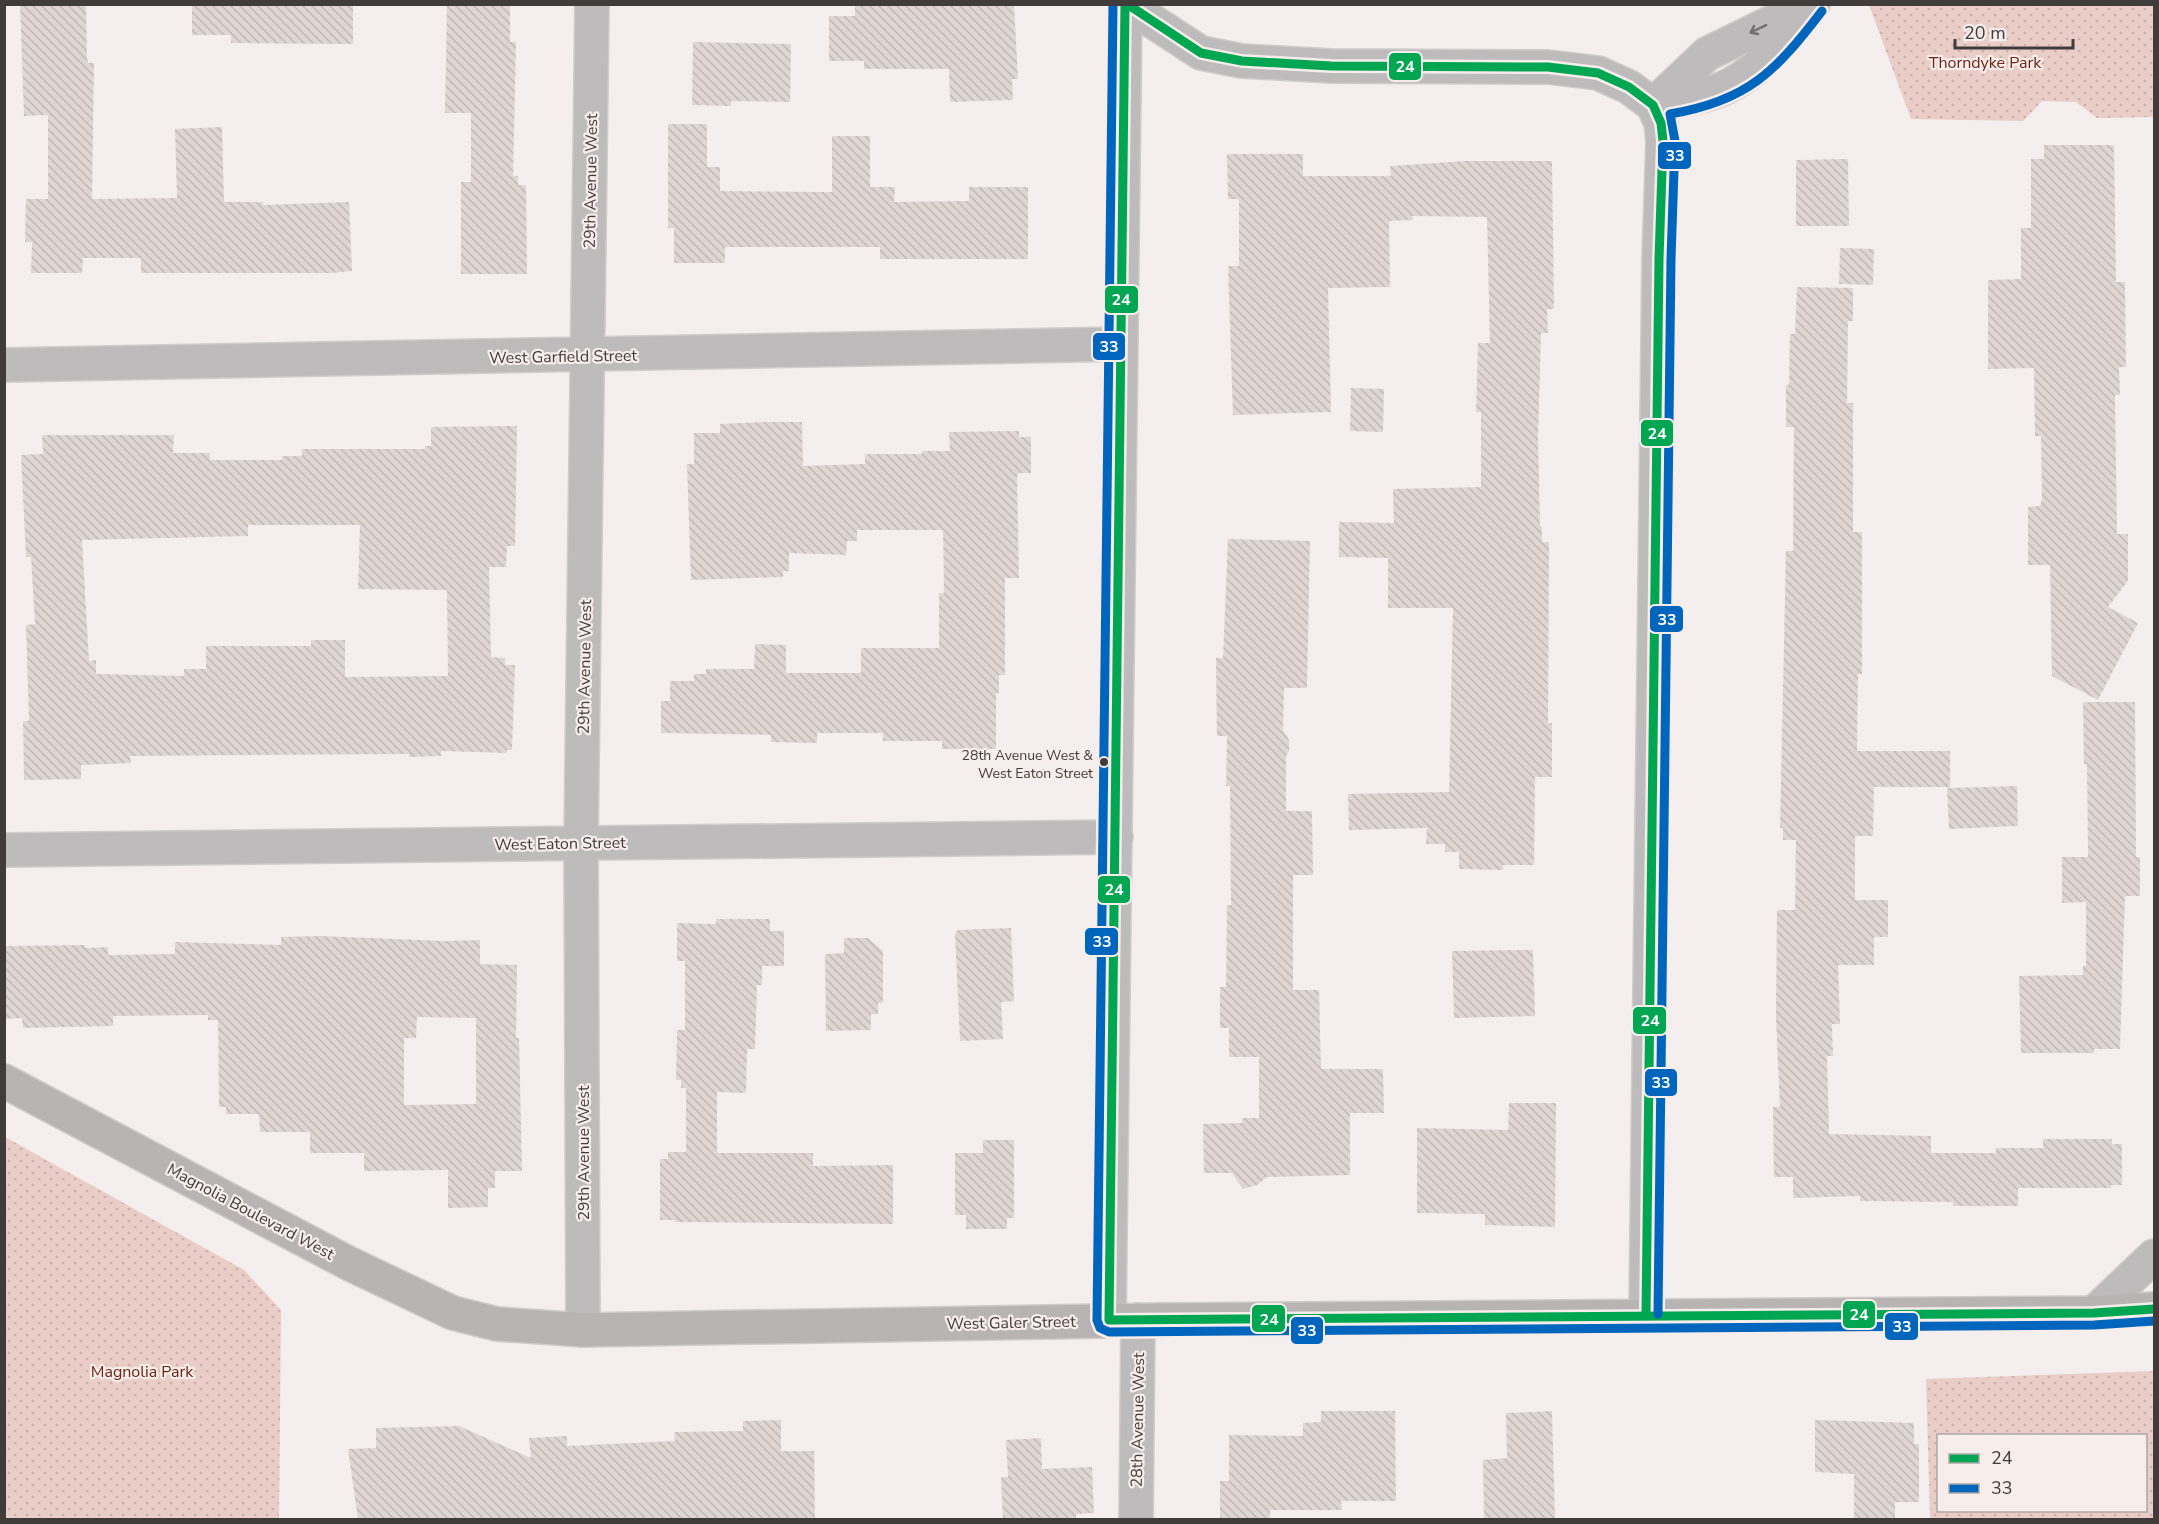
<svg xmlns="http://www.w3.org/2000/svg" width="2159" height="1524" viewBox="0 0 2159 1524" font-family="'Nunito Sans',sans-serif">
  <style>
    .park { fill: url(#park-dots); fill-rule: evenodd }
    .building { fill: url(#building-back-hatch); fill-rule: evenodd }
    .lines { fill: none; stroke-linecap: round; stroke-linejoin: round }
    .minor-casing { stroke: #cfcccb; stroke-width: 36 }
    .major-casing { stroke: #cfcccb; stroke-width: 36 }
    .minor { stroke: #bdbbbb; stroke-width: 33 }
    .major { stroke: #b7b4b3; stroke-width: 33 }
    .bus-1-casing { stroke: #f7edeb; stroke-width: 14 }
    .bus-2-casing { stroke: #f7edeb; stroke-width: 14 }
    .bus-1 { stroke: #00a651; stroke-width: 9 }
    .bus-2 { stroke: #0065bd; stroke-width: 9 }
    .oneway { stroke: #726f6e }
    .bus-dot { fill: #403c3b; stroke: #f7edeb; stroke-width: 2 }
    .labels { text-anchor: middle; stroke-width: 4.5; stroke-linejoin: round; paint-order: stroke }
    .bus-label { font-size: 14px; fill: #403c3b; stroke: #f7edeb; text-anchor: end }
    .park-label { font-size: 16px; fill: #6c2312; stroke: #f7edeb }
    .street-label { font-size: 16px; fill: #403c3b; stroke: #f7edeb }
    .line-badge { stroke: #f7edeb; stroke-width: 2 }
    .badge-label { font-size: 16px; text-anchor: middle; font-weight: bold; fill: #fff }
  </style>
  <defs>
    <pattern id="park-dots" width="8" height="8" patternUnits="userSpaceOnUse" patternTransform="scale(1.5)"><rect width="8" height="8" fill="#eacdc6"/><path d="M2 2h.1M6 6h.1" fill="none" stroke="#cab1ab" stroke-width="1.8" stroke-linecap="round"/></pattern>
    <pattern id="building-back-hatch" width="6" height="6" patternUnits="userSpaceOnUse" patternTransform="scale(1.5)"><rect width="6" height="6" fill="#dfd6d3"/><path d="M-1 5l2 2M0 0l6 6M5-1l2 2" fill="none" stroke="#c0b9b6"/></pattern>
  </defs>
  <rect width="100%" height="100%" fill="#f4efee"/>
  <path class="park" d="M1869 5H2154V117L2097 118 2076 102 2042 101 2023 121 1911 119Z
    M5 1137 244 1270 281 1310 279 1519H5Z
    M2154 1371V1519H1930L1926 1379ZM1938 1436H2146V1510H1938Z"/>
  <path class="building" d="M20 4H86L87 58 88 63H94L92 199 177 198 175 129 222 127 224 202H263V205L349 202 352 271 331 273H141V258H83L82 273H31L32 242H25L26 199H48V115L24 116Z
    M192 4H353V44L231 43V35H192Z
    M447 4H510V42H516L513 176H518V185H526L527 274H461V182H471V113H445Z
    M855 4H1014L1018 79H1012L1013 100 950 102 949 69H864V61H829V16H855Z
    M693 42 791 44 790 102 731 101V106L692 105Z
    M668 124H707V167H720V191L832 192V136H870V187H895L894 202 969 201V187H1028V259H880V247H725V263H674V228H668Z
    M2044 145H2114L2116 282H2125L2126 367H2119L2120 395H2115L2117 534H2128V581L2108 607 2138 623 2098 700 2052 676 2050 565H2028V507L2040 506 2042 499 2041 436H2035L2034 368 1988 369V280L2021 279V228H2031V159H2044Z
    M1227 154H1303V176H1391L1390 166 1466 161H1552L1554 309H1547L1548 333H1541L1538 437 1540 526H1542V542H1549L1548 723H1552V777H1535L1534 865H1503V870L1459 869V852H1445V844H1426L1427 828 1349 830 1348 794 1449 792 1453 608H1388V558L1339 557V522L1394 523 1393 489 1481 487V412H1476L1478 343H1490L1487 217 1412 216 1413 220 1389 221 1390 287 1328 288 1331 412 1233 415 1228 266H1239V199H1228Z
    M1848 159 1849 226H1796V160Z
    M1840 248 1874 249 1873 285 1839 284Z
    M1797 287 1853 288V321H1848L1847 403H1853V532H1862V674H1858L1857 751H1950V787H1874L1873 836H1855V900H1888V937H1874V965H1838L1840 1024H1832L1833 1056H1827L1829 1134 1931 1136V1153H1996V1148H2043V1139H2112V1144H2122V1185H2111V1188H2018V1206H1953V1202L1860 1201V1196L1793 1198V1177H1774L1773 1107H1780L1776 1018 1777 910H1795L1796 840H1783V828H1780L1786 551H1793L1794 427H1786V385H1789L1790 334H1795Z
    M1351 388 1384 389 1383 432 1350 431Z
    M766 422H802L803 466 865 464V454H922V451H950L949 432 1019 431V437H1031V473H1019L1017 477 1019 578H1005V675H999V693H996V749H942V741H883V733H817V743L771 742V735L661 733V701H670V681H694V674H706V669H754L755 644 786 645V673H861V648H939V593H944L943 530H857V541H847L846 555 789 553V571H783V577L691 580 687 464H694V433H720V424Z
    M517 426 515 546H507L506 567H489L491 657 505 658V665H515L512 750H507V753L441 751V756L409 757V754L130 756 131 763 81 765V779L24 780 23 721H29L26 625 35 624 31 557H26L21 455 43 454 42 435H174L173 453H210V460H282V456H302V449H425V446H431V427ZM248 525H360L358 589 447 590 448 676 345 677V640H311V646H206V669H184V676L96 674V660L89 661 82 540 248 536Z
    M1228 539 1310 541 1307 688H1284L1283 730 1289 740V751L1286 756V811H1312L1313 875H1293V990H1319L1321 1069H1383L1384 1113H1350V1175L1267 1177 1257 1185 1243 1189 1232 1173H1204L1203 1124 1242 1123V1118H1259V1057H1229V1028H1220V987H1226L1227 905H1231L1230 786H1226L1227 736H1217L1216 658H1223Z
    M2083 702H2135L2136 857H2140V896H2125L2120 1049H2094V1053H2021L2019 976 2083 975V966H2086V902L2062 903V857H2088L2087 764H2084Z
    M2017 786 2018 826 1949 829 1947 788Z
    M716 919H770V931H784V966H762V985H757L755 1049H747L746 1093 717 1092V1153H813V1166L893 1165V1224L675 1222V1220H660V1159H668V1152H686V1088H681V1080H676L677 1030H685V961H677V923L716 924Z
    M1011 928 1014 1001 1001 1002 1003 1039 960 1041 955 933 958 930Z
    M320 936 445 941 480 940V964L517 965 516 1038H519L522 1171H495V1188H488V1207L448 1208V1170L364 1171V1153H310V1132H260L259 1114H226V1107H219L218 1020H208V1015L113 1016V1026L23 1028 22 1018 4 1019V946L85 945V948L108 947V955L175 954V942L281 945V937ZM417 1017 476 1018V1104L404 1105V1038H416Z
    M844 938H868L883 951V1003H878V1014H871V1030L826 1031 825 954 844 953Z
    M1533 950 1535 1016 1454 1018 1452 951Z
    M1509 1103H1556L1555 1227 1485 1225V1214L1417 1213V1128L1508 1130Z
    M983 1140H1014V1218H1007V1229H966V1215H955V1153H983Z
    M1321 1411H1395L1396 1501H1341L1342 1510H1270V1520H1220V1481H1229V1435L1303 1436V1423L1321 1422Z
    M1552 1411 1555 1520H1484L1483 1460 1507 1458 1506 1413Z
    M781 1420V1451H814L815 1520H358L348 1449 376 1448V1428L459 1426 531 1458 529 1438 567 1436V1446L675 1441 674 1432 743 1431V1421Z
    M1815 1420 1914 1423V1444H1919V1502H1895V1520H1854V1474L1815 1472Z
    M1041 1438 1042 1469 1092 1467 1094 1513 1076 1514V1520H1003L1001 1477H1008L1006 1440Z"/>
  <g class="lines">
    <defs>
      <path id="minor" d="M1126 4 1201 53 1242 61 1331 66 1548 67 1598 73 1629 87 1653 105 1661 123 1663 141 1659 259 1646 1314
        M1653 105C1673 101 1697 99 1717 91 1759 75 1786 38 1813 4
        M1653 105 1707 54 1807 5
        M4 365 1121 344
        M4 850 1116 837
        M2094 1313 2154 1256
        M1109 1320 1125 4
        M583 1330 581 842 592 4
        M1136 1520 1138 1320"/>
      <path id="major" d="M4 1081 348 1263 453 1313 497 1324 583 1330 1160 1320 2094 1313 2154 1309"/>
    </defs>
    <use href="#minor" class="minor-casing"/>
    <use href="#major" class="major-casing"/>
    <use href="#minor" class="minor"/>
    <use href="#major" class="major"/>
    <defs>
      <path id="bus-1" d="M1125 4 1109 1320 2094 1313 2154 1309
        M1127 4 1201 53 1242 61 1331 66 1548 67 1598 73 1629 87 1653 105 1661 123 1663 141 1659 259 1646 1314"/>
      <path id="bus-2" d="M1113 4 1097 1320 1100 1328 1109 1332 2094 1325 2154 1321
        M1658 1314 1671 259 1675 141 1670 114C1748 101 1776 71 1822 11"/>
    </defs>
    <use href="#bus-1" class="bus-1-casing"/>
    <use href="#bus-2" class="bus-2-casing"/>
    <use href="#bus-1" class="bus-1"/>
    <use href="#bus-2" class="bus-2"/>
  </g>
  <defs><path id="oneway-shaft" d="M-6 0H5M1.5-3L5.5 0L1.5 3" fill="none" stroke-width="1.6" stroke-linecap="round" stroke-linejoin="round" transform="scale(1.5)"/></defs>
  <use class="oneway" href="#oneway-shaft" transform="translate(1758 29) rotate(154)"/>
  <circle class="bus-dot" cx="1104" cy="762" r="5"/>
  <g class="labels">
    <g class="bus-label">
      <text x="1093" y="760">28th Avenue West &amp;<tspan x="1093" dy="18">West Eaton Street</tspan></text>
    </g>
    <g class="park-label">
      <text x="1985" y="68">Thorndyke Park</text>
      <text x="142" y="1377">Magnolia Park</text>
    </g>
    <g class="street-label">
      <text transform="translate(590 181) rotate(-89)" y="6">29th Avenue West</text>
      <text transform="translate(563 356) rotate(-1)" y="6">West Garfield Street</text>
      <text transform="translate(584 667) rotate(-89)" y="6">29th Avenue West</text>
      <text transform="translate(560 843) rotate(-1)" y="6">West Eaton Street</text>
      <text transform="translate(583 1153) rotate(-90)" y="6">29th Avenue West</text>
      <text transform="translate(251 1211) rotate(28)" y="6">Magnolia Boulevard West</text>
      <text transform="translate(1011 1322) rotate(-1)" y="6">West Galer Street</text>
      <text transform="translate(1137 1420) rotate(-89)" y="6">28th Avenue West</text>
    </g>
  </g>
  <g class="line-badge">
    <rect x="1388" y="52" width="34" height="29" rx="6" fill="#00a651"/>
    <rect x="1657" y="141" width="35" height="29" rx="6" fill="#0065bd"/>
    <rect x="1104" y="285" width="35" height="29" rx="6" fill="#00a651"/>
    <rect x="1092" y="332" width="34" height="29" rx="6" fill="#0065bd"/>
    <rect x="1640" y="419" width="34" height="28" rx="6" fill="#00a651"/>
    <rect x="1649" y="605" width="35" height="28" rx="6" fill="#0065bd"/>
    <rect x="1097" y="875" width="34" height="29" rx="6" fill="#00a651"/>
    <rect x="1084" y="927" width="35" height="29" rx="6" fill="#0065bd"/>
    <rect x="1632" y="1006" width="35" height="29" rx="6" fill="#00a651"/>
    <rect x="1644" y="1068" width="34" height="29" rx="6" fill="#0065bd"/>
    <rect x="1842" y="1300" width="34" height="29" rx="6" fill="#00a651"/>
    <rect x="1251" y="1304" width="35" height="29" rx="6" fill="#00a651"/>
    <rect x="1884" y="1312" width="35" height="29" rx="6" fill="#0065bd"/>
    <rect x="1290" y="1316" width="34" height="29" rx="6" fill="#0065bd"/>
  </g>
  <g class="badge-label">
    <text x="1405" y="72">24</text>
    <text x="1675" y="161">33</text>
    <text x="1121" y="305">24</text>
    <text x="1109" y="352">33</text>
    <text x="1657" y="439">24</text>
    <text x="1667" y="625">33</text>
    <text x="1114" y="895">24</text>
    <text x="1102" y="947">33</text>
    <text x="1650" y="1026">24</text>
    <text x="1661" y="1088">33</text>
    <text x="1859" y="1320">24</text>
    <text x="1269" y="1325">24</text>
    <text x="1902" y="1332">33</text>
    <text x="1307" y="1336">33</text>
  </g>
  <rect width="2159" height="1524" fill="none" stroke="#403c3b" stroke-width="12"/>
  <rect x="1937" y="1434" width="210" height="78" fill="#f7edeb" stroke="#aea6a5" stroke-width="1.5"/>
  <rect x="1949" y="1454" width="30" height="9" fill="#00a651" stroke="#aea6a5" stroke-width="1.5"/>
  <text x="1991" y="1464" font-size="18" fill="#403c3b">24</text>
  <rect x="1949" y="1484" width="30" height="9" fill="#0065bd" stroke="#aea6a5" stroke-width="1.5"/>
  <text x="1991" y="1494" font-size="18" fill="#403c3b">33</text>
  <path d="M1955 39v9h118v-9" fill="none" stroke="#403c3b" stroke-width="3"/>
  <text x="1964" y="39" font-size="18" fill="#403c3b" stroke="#f7edeb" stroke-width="4.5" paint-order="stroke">20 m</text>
</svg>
